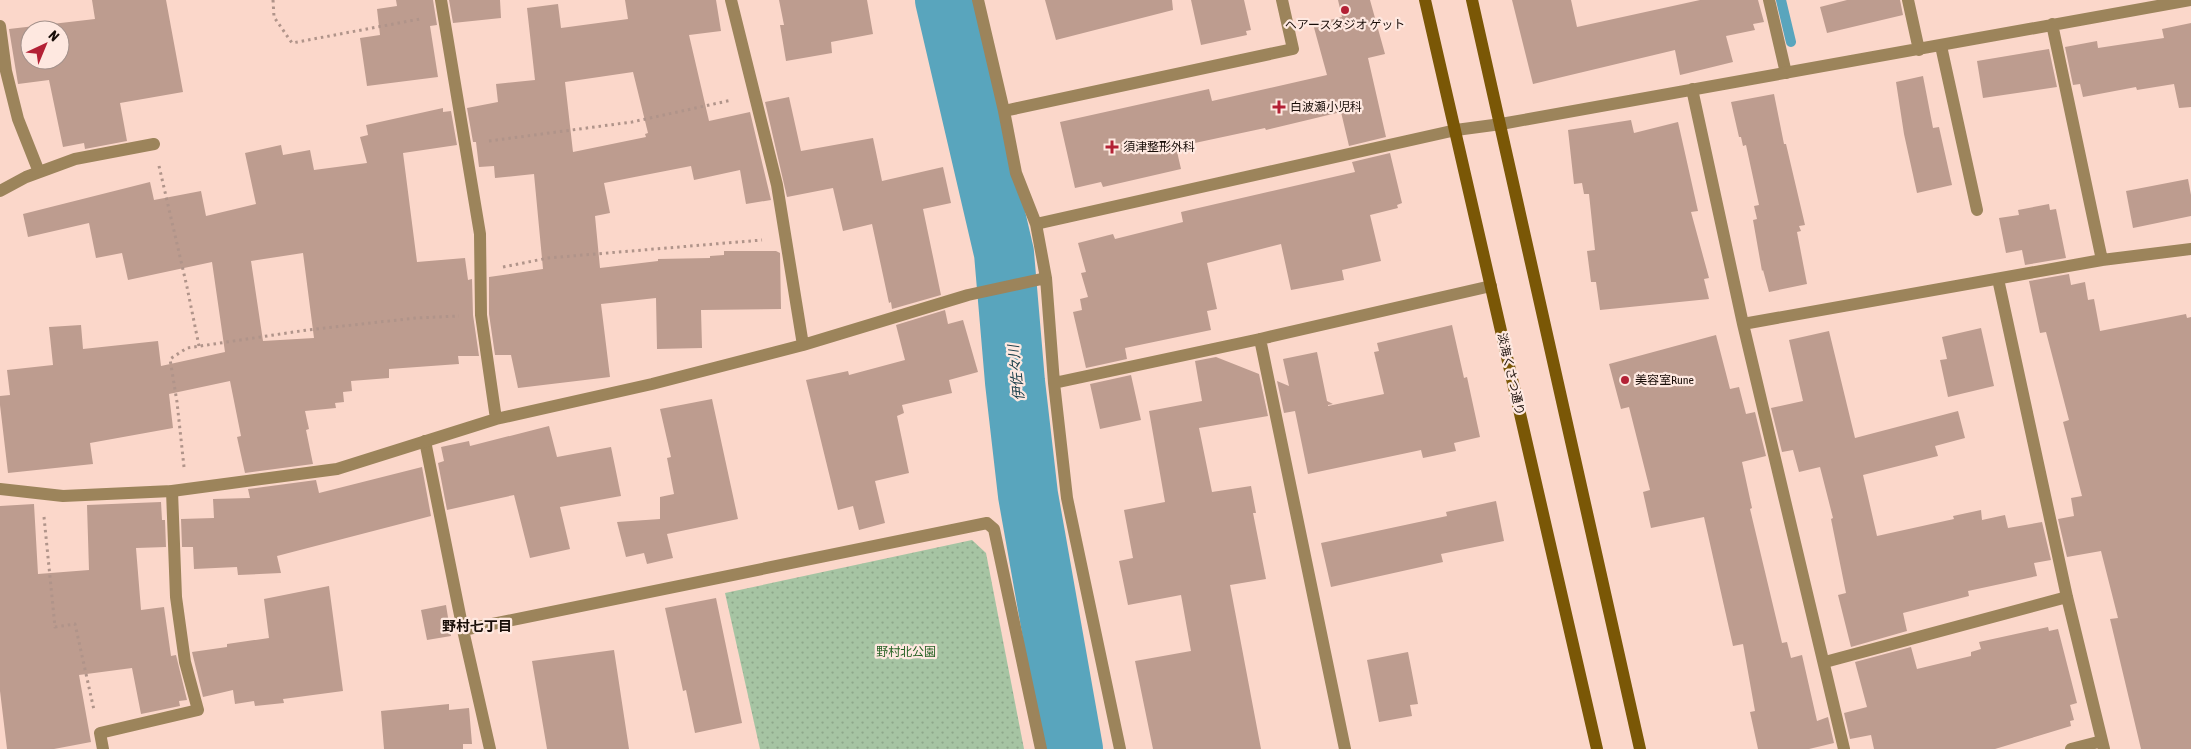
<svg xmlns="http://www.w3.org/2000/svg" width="2191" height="749" viewBox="0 0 2191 749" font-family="'Asap Condensed','Noto Sans JP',sans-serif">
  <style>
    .grass { fill: url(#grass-dots) }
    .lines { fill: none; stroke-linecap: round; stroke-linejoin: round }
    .stream { stroke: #59a5bd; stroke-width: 10 }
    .river { stroke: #59a5bd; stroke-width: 60 }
    .building { fill: #bd9c8f; fill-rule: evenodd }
    .path { stroke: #b0948a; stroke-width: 3; stroke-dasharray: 2.5 4; stroke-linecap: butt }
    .lane { stroke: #9c845b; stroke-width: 12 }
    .street { stroke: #9c845b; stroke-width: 12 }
    .secondary { stroke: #7a5706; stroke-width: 12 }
    .poi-dot { fill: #b32135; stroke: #fee8e0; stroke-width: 2 }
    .labels { text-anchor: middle; stroke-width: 4.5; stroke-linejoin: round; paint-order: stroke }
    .poi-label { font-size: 12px; fill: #180d08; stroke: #fee8e0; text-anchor: start }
    .street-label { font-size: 12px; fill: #180d08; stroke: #fee8e0 }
    .park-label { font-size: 12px; fill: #266123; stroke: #fee8e0 }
    .water-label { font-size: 14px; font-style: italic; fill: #1f424d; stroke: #fee8e0 }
    .neighbourhood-label { font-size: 14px; font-weight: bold; fill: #180d08; stroke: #fee8e0 }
  </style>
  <defs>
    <pattern id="grass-dots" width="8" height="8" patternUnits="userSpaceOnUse" patternTransform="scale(1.25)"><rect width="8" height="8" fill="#a6c4a3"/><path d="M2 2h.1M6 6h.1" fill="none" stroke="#8ea78b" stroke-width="1.8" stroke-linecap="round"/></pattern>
  </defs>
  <rect width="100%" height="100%" fill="#fbd7ca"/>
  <path class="grass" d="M972 540 986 553 1024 749H760L725 593Z"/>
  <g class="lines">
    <path class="stream" d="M1781 0 1791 42"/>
    <path class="river" d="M945 0 1004 253 1015 382 1028 495 1073 749"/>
  </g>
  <path class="building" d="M92 0H166L183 92 120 103 127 141 85 149 84 143 63 147 49 80 18 84 9 29 95 19ZM30 30H60V60H30Z
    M396 0H433L437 25 430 26 438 77 367 86 360 38 380 35 377 9 397 6Z
    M449 0H500L501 18 453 23Z
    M625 0H716L721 31 689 35 709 121 750 112 771 200 746 204 740 170 694 180 691 166 604 183 610 213 595 216 600 268 658 261V259L710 258V256L724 255V251H776L780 253 781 309 701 310 702 348 657 349 656 298 601 304 610 377 518 388 511 355H495L489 314V277L543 269 534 174 495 178 494 166 479 167 476 142H473L467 108 498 102 496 84 535 80 527 8 558 4 561 28 628 19ZM633 72 648 133 645 134 646 137 573 152 565 82Z
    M779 0H867L873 34 831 42 832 53 786 61 780 25H784Z
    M1045 0H1172L1173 10 1056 40Z
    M1191 0H1244L1251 30 1246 31 1247 35 1201 45Z
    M1338 0H1370L1385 54 1368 58 1386 137 1349 146 1341 112 1266 130 1265 128 1176 147 1181 169 1103 187 1101 182 1075 188 1060 122 1209 89 1212 101 1327 75 1313 24 1342 17Z
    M1512 0H1571L1577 27 1700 0H1758L1764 22 1753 24 1755 30 1726 36 1733 62 1680 75 1675 50 1533 84Z
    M1847 0H1900L1903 15 1827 33 1820 7Z
    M2191 23V107L2179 108 2174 84 2137 90 2136 87 2083 97 2080 84 2073 85 2065 47 2097 41 2098 48 2164 38 2162 29Z
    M2049 49 2057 87 1983 98 1977 61Z
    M1923 76 1933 128 1939 127 1952 185 1917 193 1904 134 1896 82Z
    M1774 94 1784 144H1786L1805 225 1799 226 1801 231 1797 232 1807 284 1769 292 1763 270 1762 271 1753 220 1757 219 1754 206 1759 205 1746 145 1743 146 1741 137H1739L1731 102Z
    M789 97 801 151 873 138 882 181 943 167 951 203 923 209 941 295 892 309 891 302 889 303 872 224 843 231 833 188 787 197 765 102Z
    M443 108V112L451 111 457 145 403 153 417 262 465 258 468 280 472 279 473 315 479 356H458L459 364 389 369V378L351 381 352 391 343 392 344 402 335 403 336 408 305 411 309 429 306 430 313 464 245 473 237 437 241 436 230 381 169 394 173 428 90 443 93 464 8 473 0 405V396L10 395 7 370 53 365 49 327 81 325 83 349 158 341 161 366 225 352 212 262 128 280 122 253 96 258 89 223 28 237 23 214 150 182 154 200 201 191 206 216 256 204 245 153 281 145 283 155 310 150 314 170 367 163 360 137 368 135 366 125ZM303 253 314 338 263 341 251 261Z
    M1631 120 1634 133 1678 122 1698 211 1691 212 1709 278 1704 279 1709 299 1600 310 1596 282H1591L1587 251 1595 250 1589 194H1584L1582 183 1574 184 1568 130Z
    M1390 153 1402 203 1397 205 1398 208 1370 215 1381 261 1342 270 1344 280 1291 290 1281 244 1207 263 1217 309 1207 311 1211 330 1125 348 1127 359 1086 368 1073 312 1082 310 1080 299 1088 297 1081 273 1086 272 1078 243 1113 234 1115 239 1183 222 1181 212 1355 172 1352 162Z
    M2188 179 2191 195V216L2133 228 2126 191Z
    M2049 204 2050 210 2056 209 2066 258 2025 265 2022 250 2006 253 1999 218 2019 215 2018 210Z
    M2069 274 2071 285 2085 282 2088 300 2094 299 2100 331 2186 314 2187 318 2191 317V749H2141L2110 619 2118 618 2101 551 2067 557 2058 519 2074 516 2071 498 2082 496 2063 422 2069 420 2046 332 2040 333 2029 281Z
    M945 310 948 324 963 320 978 372 949 380 952 393 902 405 904 413 897 416 909 473 875 481 885 523 859 530 853 506 838 510 806 380 848 371 849 375 905 360 896 325Z
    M1452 325 1464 378 1467 377 1480 437 1454 443 1456 451 1423 458 1421 450 1308 474 1295 411 1284 413 1277 381 1289 386 1283 359 1317 352 1327 401 1333 404 1328 405V406L1384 394 1374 352 1379 351 1377 343Z
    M1981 328 1994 386 1948 397 1940 360 1947 359 1942 337Z
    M1829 331 1855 438 1958 411 1965 438 1935 446 1938 456 1863 475 1877 536 1954 519 1953 516 1981 510 1982 520 2005 515 2008 528 2042 522 2051 560 2034 563 2037 576 1968 591 1969 596 1903 613 1907 631 1851 647 1838 595 1846 593 1831 519 1833 518 1820 467 1799 472 1793 450 1782 452 1771 408 1803 401 1789 340Z
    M1716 335 1730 389 1739 387 1746 414 1755 412 1766 456 1742 462 1752 508 1750 509 1782 643 1787 642 1791 658 1802 655 1817 721 1828 717 1834 743 1809 749H1758L1750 712 1755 711 1743 644 1733 646 1704 517 1651 528 1643 492 1650 490 1629 407 1621 409 1609 364Z
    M1216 357 1259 374 1268 416 1199 428 1212 492 1251 486 1256 513H1253L1266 579 1230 585 1261 749H1153L1135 661 1191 651 1181 595 1128 605 1119 561 1133 558 1124 510 1165 502 1149 411 1202 401 1195 361Z
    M1131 375 1141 420 1100 429 1090 384Z
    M712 399 738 519 667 534 673 558 647 564 644 553 626 557 617 522 660 519V497L674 494 667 458 671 457 660 409Z
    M549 426 557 457 611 447 621 496 560 507 570 549 530 558 514 495 447 510 438 463 444 461 441 447 469 441 470 446Z
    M422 467 431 516 277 556 281 573 238 575 237 567 194 569 193 547H182L181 519 214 518 213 499 250 498 248 489 316 480 319 493Z
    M1496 501 1504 541 1441 554 1443 562 1331 587 1321 543 1447 516 1446 512Z
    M161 502 162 520H165L166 547 136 548 141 610 164 607 171 656 176 655 187 700 179 701 180 706 141 714 132 668 79 675 91 742 54 749H7L0 691V506L34 504 38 574 89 570 87 505Z
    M329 586 343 691 283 699 284 703 255 706 254 701 235 704 233 690 203 697 192 652 227 647V644L269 638 264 599Z
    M716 598 742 723 695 733 686 690 683 691 665 608Z
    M446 605 451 636 427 640 421 610Z
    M2048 627 2049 631 2058 629 2077 703 2070 705 2074 720 2070 721 2071 726 1995 749H1874L1871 735 1850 739 1844 713 1867 707 1855 662 1911 647 1917 669 1971 656V652L1981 649 1979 642Z
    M614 650 629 749H547L532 661Z
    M1408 652 1418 704 1410 705 1412 716 1379 722 1367 660Z
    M449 704V710L469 708 472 744H463V749H384L381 711Z"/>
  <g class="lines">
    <path class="path" d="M273 0 274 17 292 43 420 19
      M489 141 632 122 732 100
      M159 166 187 287 199 346
      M503 267 548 258 762 240
      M184 467 177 402 170 359 187 348 307 330 416 318 459 316
      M44 517 55 627 75 624 94 710"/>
    <path class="lane" d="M1769 0 1786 73
      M0 26 6 71 18 119 39 172
      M1941 46 1977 210
      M0 191 26 177 75 159 154 144
      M425 441 463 630
      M103 749 100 733 198 710 185 662 176 597 172 491"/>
    <path class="street" d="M441 0 480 234 481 315 496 419
      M731 0 777 185 803 345
      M978 0 1004 111
      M1908 0 1919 50
      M2052 24 2102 260
      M1692 89 1743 324 1844 749
      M1036 224 1456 130 1501 124 2191 0
      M1998 279 2067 597 2104 749
      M1743 324 2102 260 2191 249
      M1260 339 1345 749
      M1054 383 1260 339 1491 286
      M0 489 63 496 172 491 337 469 496 419 652 384 803 345 968 295 1046 278
      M1825 662 2067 597
      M490 749 463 630 987 523 994 529 1041 749
      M1120 749 1067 498 1054 383 1046 278 1036 224 1016 173 1004 111 1293 49 1282 0
      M2071 749 2102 741"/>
    <path class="secondary" d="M1425 0 1597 749
      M1472 0 1640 749"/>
  </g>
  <g class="poi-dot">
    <circle cx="1345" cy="10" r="5"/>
    <path d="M1276.5 99.5h5v5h5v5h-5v5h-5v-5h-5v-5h5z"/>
    <path d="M1109.5 139.5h5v5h5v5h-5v5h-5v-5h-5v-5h5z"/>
    <circle cx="1625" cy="380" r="5"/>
  </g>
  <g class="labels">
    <g class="poi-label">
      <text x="1345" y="29" text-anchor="middle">ヘアースタジオ ゲット</text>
      <text x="1290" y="111">白波瀬小児科</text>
      <text x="1123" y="151">須津整形外科</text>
      <text x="1635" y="384">美容室Rune</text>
    </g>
    <g class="street-label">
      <text transform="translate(1511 374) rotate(77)" y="4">淡海くさつ通り</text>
    </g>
    <g class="park-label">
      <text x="906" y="656">野村北公園</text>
    </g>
    <g class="water-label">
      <text transform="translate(1016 373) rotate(-96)" y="5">伊佐々川</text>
    </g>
    <g class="neighbourhood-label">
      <text x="477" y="631">野村七丁目</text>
    </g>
  </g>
  <g transform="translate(45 45) rotate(44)"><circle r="24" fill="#fee8e0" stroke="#a2908a"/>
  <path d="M0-4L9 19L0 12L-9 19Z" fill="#b32135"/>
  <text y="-8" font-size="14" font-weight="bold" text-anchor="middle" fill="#180d08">N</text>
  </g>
</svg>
